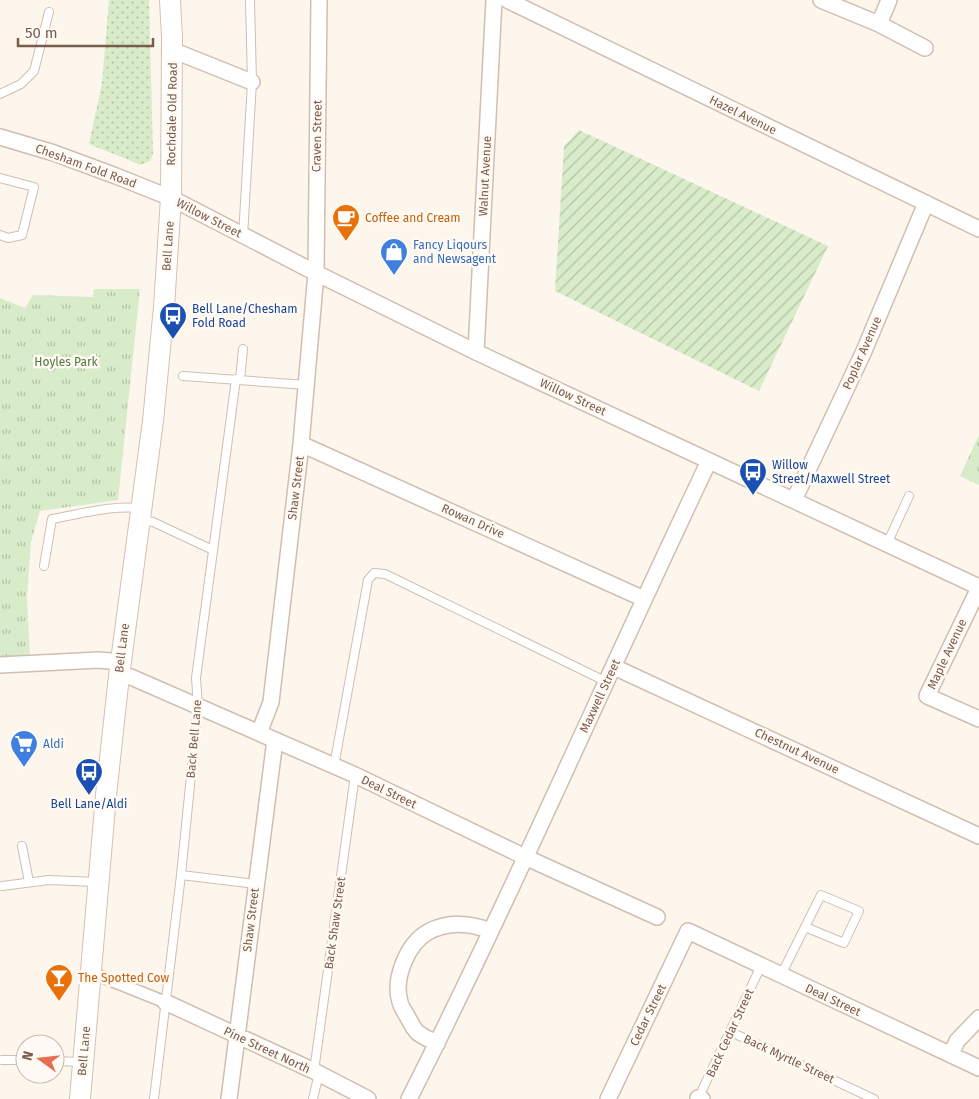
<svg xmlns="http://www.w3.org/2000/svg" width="979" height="1099" viewBox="0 0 979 1099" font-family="'Fira Sans',sans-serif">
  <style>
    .grass { fill: url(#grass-dots) }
    .park { fill: url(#park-tufts) }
    .garden { fill: url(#garden-furrows) }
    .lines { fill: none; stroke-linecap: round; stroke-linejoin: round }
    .service-casing { stroke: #d1beb0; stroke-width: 10 }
    .pedestrian-casing { stroke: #d1beb0; stroke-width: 14 }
    .minor-casing { stroke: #d1beb0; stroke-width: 18 }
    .secondary-casing { stroke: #d6c0b0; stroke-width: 22 }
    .service { stroke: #fff; stroke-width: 8 }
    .pedestrian { stroke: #fff; stroke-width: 11 }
    .minor { stroke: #fff; stroke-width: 15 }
    .secondary { stroke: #fff; stroke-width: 20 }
    .labels { text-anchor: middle; stroke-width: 5; stroke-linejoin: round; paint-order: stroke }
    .street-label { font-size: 12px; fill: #7a5c4d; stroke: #fffaf3 }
    .food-label { font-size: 12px; fill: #c56008; stroke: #fffaf3; text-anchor: start }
    .shop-label { font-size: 12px; fill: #366cbe; stroke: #fffaf3; text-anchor: start }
    .transit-label { font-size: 12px; fill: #164399; stroke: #fffaf3; text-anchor: start }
    .park-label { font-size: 12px; fill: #537a41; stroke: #fffaf3 }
  </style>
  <defs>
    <pattern id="grass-dots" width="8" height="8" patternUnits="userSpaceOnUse" patternTransform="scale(1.25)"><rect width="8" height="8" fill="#d8ecc9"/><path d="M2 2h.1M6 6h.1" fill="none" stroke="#b4c2a5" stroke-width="1.8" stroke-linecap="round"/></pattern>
    <pattern id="park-tufts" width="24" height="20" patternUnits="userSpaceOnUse" patternTransform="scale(1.25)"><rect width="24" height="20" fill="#d8ecc9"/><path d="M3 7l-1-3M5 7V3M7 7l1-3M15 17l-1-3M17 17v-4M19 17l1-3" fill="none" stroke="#b4c2a5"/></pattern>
    <pattern id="garden-furrows" width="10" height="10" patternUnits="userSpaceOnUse" patternTransform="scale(1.25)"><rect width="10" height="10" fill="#d8ecc9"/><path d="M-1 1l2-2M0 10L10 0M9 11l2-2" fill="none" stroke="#b4c2a5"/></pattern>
  </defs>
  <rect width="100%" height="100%" fill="#fdf6ec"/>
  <path class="grass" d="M109 0H149L153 154 150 161 141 165 89 144 102 83Z"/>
  <path class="park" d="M94 289H140L118 500 40 511 31 542 27 597 30 655 0 657V298L25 308 33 295 93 297Z
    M979 435V485L960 476Z"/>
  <path class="garden" d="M579 130 828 246 759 391 555 291 564 146Z"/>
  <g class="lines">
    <defs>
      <path id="service" d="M0 94 21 84 34 71 49 12
        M0 178 34 187 22 235 8 238 0 235
        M243 236 252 82 250 0
        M183 376 307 385
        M240 380 243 349
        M142 520 153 522 213 550
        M887 544 909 496
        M44 566 52 519C81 514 111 505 140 508
        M334 766 368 580 374 573 385 574 607 682
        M22 846 29 882
        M181 875 256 884
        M2 886 49 880 97 882
        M781 975 821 895 859 911 844 943 805 927
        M731 1032 874 1099
        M2 1060H25
        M55 1061 82 1062
        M314 1071 355 775
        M154 1099 181 875 198 706 196 678 236 379
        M313 1099 319 1073
        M698 1099 761 966"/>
      <path id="pedestrian" d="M90 972 165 1002"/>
      <path id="minor" d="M507 0 979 229
        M821 0 879 24 925 48
        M879 24 889 0
        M172 50 252 82
        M0 137 54 153 116 176 171 198 316 273 476 352 979 587
        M476 352 494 0
        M301 444 644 599
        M794 500 864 351 926 203
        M979 588 927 696 979 719
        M0 665 99 660 120 662
        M614 667 979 836
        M119 676 131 677 355 775 525 857 657 917
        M259 733 271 702 301 444 316 273 319 0
        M165 1002 314 1071 368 1099
        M437 1044C431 1040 423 1037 417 1032 413 1028 410 1021 407 1016 405 1012 401 1007 400 1002 393 979 407 944 428 932 448 921 471 923 491 931
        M951 1055 957 1041 979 1018
        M698 1098 702 1099
        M229 1099 275 740
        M409 1099C515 889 608 673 709 461
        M608 1099 688 931 979 1068"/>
      <path id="secondary" d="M80 1099 106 795 119 676 153 421 164 307 171 198 172 37 170 0"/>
    </defs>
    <use href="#service" class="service-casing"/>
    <use href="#pedestrian" class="pedestrian-casing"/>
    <use href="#minor" class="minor-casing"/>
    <use href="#secondary" class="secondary-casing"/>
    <use href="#service" class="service"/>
    <use href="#pedestrian" class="pedestrian"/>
    <use href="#minor" class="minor"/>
    <use href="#secondary" class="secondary"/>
  </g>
  <defs>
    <symbol id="cafe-pin" viewBox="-11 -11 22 30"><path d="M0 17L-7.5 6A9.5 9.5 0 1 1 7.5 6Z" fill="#e8710a" stroke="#fffaf3"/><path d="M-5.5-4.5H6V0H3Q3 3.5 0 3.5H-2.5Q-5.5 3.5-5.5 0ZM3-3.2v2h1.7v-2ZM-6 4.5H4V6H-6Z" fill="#fff"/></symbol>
    <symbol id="shop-pin" viewBox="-11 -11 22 30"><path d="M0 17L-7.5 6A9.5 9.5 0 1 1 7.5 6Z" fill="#3f7fe0" stroke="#fffaf3"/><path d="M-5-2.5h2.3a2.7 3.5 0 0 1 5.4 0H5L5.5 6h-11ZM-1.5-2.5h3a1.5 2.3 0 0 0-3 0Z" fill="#fff"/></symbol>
    <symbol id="bus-pin" viewBox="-11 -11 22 30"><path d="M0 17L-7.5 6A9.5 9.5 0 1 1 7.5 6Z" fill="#1a4fb4" stroke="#fffaf3"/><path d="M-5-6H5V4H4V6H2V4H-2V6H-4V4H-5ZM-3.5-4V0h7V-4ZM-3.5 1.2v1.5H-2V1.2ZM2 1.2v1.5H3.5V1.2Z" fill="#fff"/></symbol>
    <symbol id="supermarket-pin" viewBox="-11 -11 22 30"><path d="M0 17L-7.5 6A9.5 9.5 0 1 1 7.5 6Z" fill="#3f7fe0" stroke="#fffaf3"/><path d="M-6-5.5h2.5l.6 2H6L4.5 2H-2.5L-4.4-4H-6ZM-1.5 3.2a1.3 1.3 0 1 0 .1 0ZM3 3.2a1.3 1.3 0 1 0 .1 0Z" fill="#fff"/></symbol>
    <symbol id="bar-pin" viewBox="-11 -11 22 30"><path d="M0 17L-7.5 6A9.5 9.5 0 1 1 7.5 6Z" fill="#e8710a" stroke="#fffaf3"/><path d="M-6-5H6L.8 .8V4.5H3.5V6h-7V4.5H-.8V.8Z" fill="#fff"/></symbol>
  </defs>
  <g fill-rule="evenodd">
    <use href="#cafe-pin" x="330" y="202" width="32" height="43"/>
    <use href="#shop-pin" x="378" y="236" width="32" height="43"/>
    <use href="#bus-pin" x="157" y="300" width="32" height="43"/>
    <use href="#bus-pin" x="737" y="456" width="32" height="43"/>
    <use href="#supermarket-pin" x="8" y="728" width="32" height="43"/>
    <use href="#bus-pin" x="73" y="756" width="32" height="43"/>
    <use href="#bar-pin" x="43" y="962" width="32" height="43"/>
  </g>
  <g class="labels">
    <g class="street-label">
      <text transform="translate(172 114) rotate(-89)" y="4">Rochdale Old Road</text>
      <text transform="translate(743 115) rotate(26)" y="4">Hazel Avenue</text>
      <text transform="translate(317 136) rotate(-89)" y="4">Craven Street</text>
      <text transform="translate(86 166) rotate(20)" y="4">Chesham Fold Road</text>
      <text transform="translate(485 176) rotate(-87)" y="4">Walnut Avenue</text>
      <text transform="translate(209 218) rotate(27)" y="4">Willow Street</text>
      <text transform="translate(168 246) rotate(-86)" y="4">Bell Lane</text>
      <text transform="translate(862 353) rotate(-66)" y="4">Poplar Avenue</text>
      <text transform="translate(573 397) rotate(25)" y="4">Willow Street</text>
      <text transform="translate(296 488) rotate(-83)" y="4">Shaw Street</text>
      <text transform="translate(473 521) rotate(24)" y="4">Rowan Drive</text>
      <text transform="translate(122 648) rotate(-83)" y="4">Bell Lane</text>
      <text transform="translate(947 654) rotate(-65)" y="4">Maple Avenue</text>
      <text transform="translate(600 696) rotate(-65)" y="4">Maxwell Street</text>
      <text transform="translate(194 739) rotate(-85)" y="4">Back Bell Lane</text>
      <text transform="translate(797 751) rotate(25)" y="4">Chestnut Avenue</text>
      <text transform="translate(389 792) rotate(26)" y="4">Deal Street</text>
      <text transform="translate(251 920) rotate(-83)" y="4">Shaw Street</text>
      <text transform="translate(335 923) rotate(-82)" y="4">Back Shaw Street</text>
      <text transform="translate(833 1000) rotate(25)" y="4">Deal Street</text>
      <text transform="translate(648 1015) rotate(-64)" y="4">Cedar Street</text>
      <text transform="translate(730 1033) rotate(-65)" y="4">Back Cedar Street</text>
      <text transform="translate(267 1050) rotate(25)" y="4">Pine Street North</text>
      <text transform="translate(84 1051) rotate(-85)" y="4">Bell Lane</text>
      <text transform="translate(789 1059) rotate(25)" y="4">Back Myrtle Street</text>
    </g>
    <g class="food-label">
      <text x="365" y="222">Coffee and Cream</text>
      <text x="78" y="982">The Spotted Cow</text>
    </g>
    <g class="shop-label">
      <text x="413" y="249">Fancy Liqours<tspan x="413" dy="14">and Newsagent</tspan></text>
      <text x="43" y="748">Aldi</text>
    </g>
    <g class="transit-label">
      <text x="192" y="313">Bell Lane/Chesham<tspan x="192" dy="14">Fold Road</tspan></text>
      <text x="772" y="469">Willow<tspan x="772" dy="14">Street/Maxwell Street</tspan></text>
      <text x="89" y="808" text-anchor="middle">Bell Lane/Aldi</text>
    </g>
    <g class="park-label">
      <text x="66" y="366">Hoyles Park</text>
    </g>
  </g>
  <g transform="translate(40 1059) rotate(285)"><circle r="24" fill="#fffaf3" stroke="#cabbb1"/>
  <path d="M0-4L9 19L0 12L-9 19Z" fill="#e76f51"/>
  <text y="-8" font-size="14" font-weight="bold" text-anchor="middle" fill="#7a5c4d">N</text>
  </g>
  <path d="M18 38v8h135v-8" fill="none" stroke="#7a5c4d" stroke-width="2.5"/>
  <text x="25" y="38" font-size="15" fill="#7a5c4d" stroke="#fffaf3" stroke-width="4" paint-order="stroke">50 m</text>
</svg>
